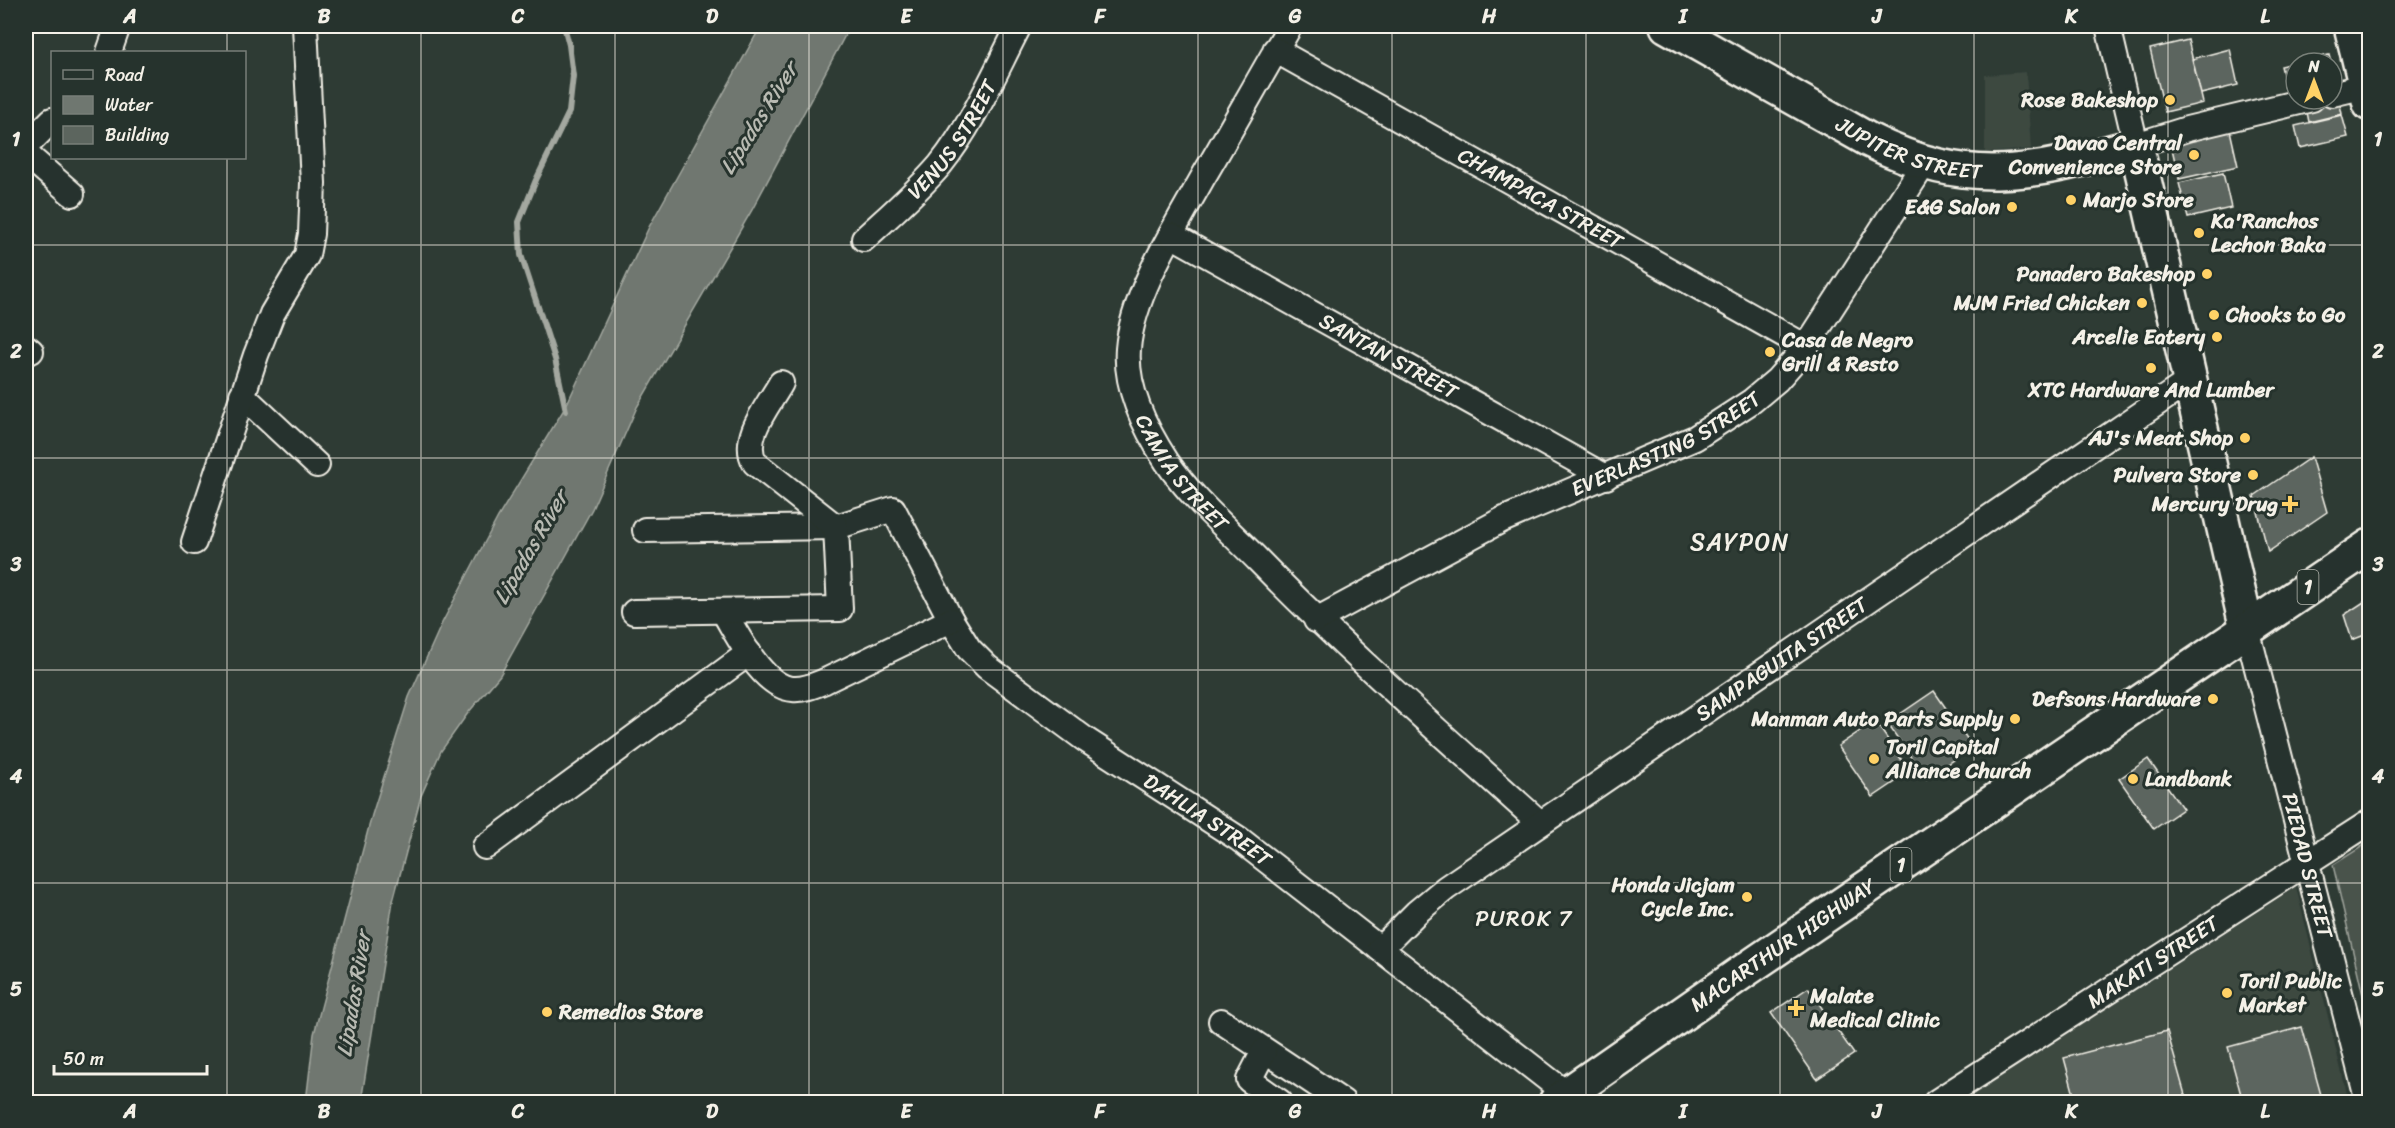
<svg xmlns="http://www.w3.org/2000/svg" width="2395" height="1128" viewBox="0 0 2395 1128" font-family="Sriracha,sans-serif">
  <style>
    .built { fill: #3c4841 }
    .green { fill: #48524c; stroke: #9ea29a; stroke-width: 1.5 }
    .water { fill: #6f7770; stroke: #a4a8a0; stroke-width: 1.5 }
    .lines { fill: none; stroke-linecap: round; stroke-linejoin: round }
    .stream { stroke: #a4a8a0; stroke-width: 6 }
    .building { fill: #5c655e; stroke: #f4f1e8; stroke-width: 1.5 }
    .street-casing { stroke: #f4f1e8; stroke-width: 28 }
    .secondary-casing { stroke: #f4f1e8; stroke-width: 38 }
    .primary-casing { stroke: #f4f1e8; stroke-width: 38 }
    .highway-casing { stroke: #f4f1e8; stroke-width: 38 }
    .street { stroke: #26332d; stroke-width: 24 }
    .secondary { stroke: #26332d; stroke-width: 33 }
    .primary { stroke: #26332d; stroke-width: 33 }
    .highway { stroke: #26332d; stroke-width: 33 }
    .grid { fill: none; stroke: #f4f1e8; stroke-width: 1.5; stroke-opacity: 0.55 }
    .poi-dot { fill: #ffd166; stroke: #26332d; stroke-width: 2 }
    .labels { text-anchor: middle; stroke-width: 6; stroke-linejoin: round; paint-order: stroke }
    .shield { fill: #26332d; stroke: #b6b8b0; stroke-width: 1.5 }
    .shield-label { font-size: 20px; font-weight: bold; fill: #f4f1e8 }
    .poi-label { font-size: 21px; font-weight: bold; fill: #f4f1e8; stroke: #26332d; text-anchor: end }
    .street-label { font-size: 21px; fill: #f4f1e8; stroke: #26332d }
    .water-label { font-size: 22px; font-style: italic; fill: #b8bab2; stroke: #26332d }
    .neighbourhood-label { font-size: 22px; letter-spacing: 1.5px; fill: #f4f1e8; stroke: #26332d }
    .quarter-label { font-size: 24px; letter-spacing: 1.5px; fill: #f4f1e8; stroke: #26332d }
    .neatline { fill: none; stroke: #f4f1e8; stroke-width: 2 }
    .grid-label { font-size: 20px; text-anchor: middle; font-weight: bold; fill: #f4f1e8 }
  </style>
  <rect width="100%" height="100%" fill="#2e3b34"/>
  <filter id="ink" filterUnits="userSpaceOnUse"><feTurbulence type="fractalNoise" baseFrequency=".0167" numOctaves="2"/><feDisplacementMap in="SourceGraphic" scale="12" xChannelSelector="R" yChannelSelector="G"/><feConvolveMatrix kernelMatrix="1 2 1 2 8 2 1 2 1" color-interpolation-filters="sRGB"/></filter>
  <g filter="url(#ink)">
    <path class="built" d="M2026 72 2031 149 1985 153V75Z
      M2296 887 2349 1102H1966L1965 1100Z"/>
    <path class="green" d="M2369 842V1021L2333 865Z"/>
    <path class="water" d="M761 26H850L752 210 637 407 592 509 500 675 468 713 441 751 421 796 393 901 361 1102H306L314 1034 372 815 409 697 442 623 498 517 566 406 649 227Z"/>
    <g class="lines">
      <path class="stream" d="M564 26 569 45 573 76 569 112 536 180 519 222 521 255 555 359 566 411"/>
    </g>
    <path class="building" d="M2188 40 2203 103 2165 112 2150 49Z
      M2230 49 2238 85 2201 94 2192 59Z
      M2329 55 2331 63H2296V92L2288 94 2281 66Z
      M2339 100 2342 114 2309 122 2306 107Z
      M2342 115 2348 137 2300 148 2295 126Z
      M2229 126 2238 166 2179 179 2170 140Z
      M2223 173 2231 208 2188 218 2179 183Z
      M2311 457 2327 512 2268 552 2254 496Z
      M2370 598V633L2352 640 2344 615Z
      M1934 691 1973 747 1926 779 1887 723Z
      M1875 721 1910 772 1873 797 1838 746Z
      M2148 759 2183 809 2154 829 2119 779Z
      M1808 988 1854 1054 1817 1079 1771 1013Z
      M2302 1027 2323 1102H2243L2228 1047Z
      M2167 1031 2187 1102H2076L2064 1058Z"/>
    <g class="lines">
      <defs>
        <g id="street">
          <path id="s1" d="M1290 26C1260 77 1232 128 1202 179 1176 226 1132 295 1128 349 1125 388 1146 430 1167 462 1192 499 1229 530 1260 562 1349 653 1445 737 1540 823"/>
          <path d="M2108 26 2136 145 2187 129 2312 99"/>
          <path id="s2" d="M1275 50 1806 347"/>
          <path d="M109 52 118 26"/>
          <path d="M2332 94 2370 85"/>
          <path d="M26 146 52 120"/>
          <path d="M26 154 72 194"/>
          <path id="s3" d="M1171 235 1606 477"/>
          <path id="s4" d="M864 239C890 215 917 192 940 165 973 124 995 72 1019 26"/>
          <path d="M26 347 31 351"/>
          <path d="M242 395 317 465"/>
          <path id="s5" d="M645 530 836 527 893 509 951 620 969 649 987 667 1086 740 1239 839 1577 1102"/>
          <path d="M194 542 256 355 272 314 307 255 311 234 313 183 305 26"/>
          <path d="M723 611C738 635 762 687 793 689 804 690 815 685 825 681L951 620"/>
          <path d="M634 612 840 609 836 527 755 463C740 438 769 405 781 383"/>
          <path id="s6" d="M1316 620 1502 520 1695 438 1752 401 1777 380 1806 347 1924 164"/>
          <path id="s7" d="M2247 629 2368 1102"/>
          <path d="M485 847 749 653"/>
          <path id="s8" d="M1380 949 1417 912 1446 888 2191 380"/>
          <path d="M1221 1021 1343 1102"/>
          <path d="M1264 1051 1249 1080 1280 1102"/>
          <path id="s9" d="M1936 1102 2370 822"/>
        </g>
        <g id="secondary">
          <path id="s10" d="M1667 26 1869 140C1968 190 2035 173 2136 145L2247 629"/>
        </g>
        <path id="primary" d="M2351 26 2370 104"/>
        <g id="highway">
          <path id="s11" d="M1556 1102 1741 973 2370 546"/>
        </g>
      </defs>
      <use href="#street" class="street-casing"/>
      <use href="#secondary" class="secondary-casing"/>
      <use href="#primary" class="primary-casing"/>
      <use href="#highway" class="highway-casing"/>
      <use href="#street" class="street"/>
      <use href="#secondary" class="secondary"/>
      <use href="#primary" class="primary"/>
      <use href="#highway" class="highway"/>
    </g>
  </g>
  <path class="grid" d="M227 26V52M421 26V1102M615 26V1102M809 26V1102M1003 26V1102M1198 26V1102M1392 26V1102M1586 26V1102M1780 26V1102M1974 26V1102M2168 26V1102M227 158V1102M26 245H2370M26 458H2370M26 670H2370M26 883H2370"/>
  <g class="poi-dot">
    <circle cx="2170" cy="100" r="6"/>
    <circle cx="2194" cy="155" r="6"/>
    <circle cx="2071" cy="200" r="6"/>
    <circle cx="2012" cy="207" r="6"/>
    <circle cx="2199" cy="233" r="6"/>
    <circle cx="2207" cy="274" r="6"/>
    <circle cx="2142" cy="303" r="6"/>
    <circle cx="2214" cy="315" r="6"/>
    <circle cx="2217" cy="337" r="6"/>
    <circle cx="1770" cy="352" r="6"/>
    <circle cx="2151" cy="368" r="6"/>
    <circle cx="2245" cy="438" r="6"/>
    <circle cx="2253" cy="475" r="6"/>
    <path d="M2287 495h6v6h6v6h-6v6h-6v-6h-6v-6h6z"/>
    <circle cx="2213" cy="699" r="6"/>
    <circle cx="2015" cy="719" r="6"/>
    <circle cx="1874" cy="759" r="6"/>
    <circle cx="2133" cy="779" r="6"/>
    <circle cx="1747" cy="897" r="6"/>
    <circle cx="2227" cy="993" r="6"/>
    <path d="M1793 999h6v6h6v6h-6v6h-6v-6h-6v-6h6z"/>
    <circle cx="547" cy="1012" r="6"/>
  </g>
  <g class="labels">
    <g class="shield">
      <rect x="2297.5" y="570" width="21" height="34" rx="4.5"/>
      <rect x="1890.5" y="848" width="21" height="34" rx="4.5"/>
    </g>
    <g class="shield-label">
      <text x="2308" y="594">1</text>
      <text x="1901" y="872">1</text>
    </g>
    <g class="poi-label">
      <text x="2158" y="107">Rose Bakeshop</text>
      <text x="2182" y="150">Davao Central<tspan x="2182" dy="24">Convenience Store</tspan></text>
      <text x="2083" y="207" text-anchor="start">Marjo Store</text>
      <text x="2000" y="214">E&amp;G Salon</text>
      <text x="2211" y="228" text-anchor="start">Ka'Ranchos<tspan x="2211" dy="24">Lechon Baka</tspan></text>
      <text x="2195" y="281">Panadero Bakeshop</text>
      <text x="2130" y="310">MJM Fried Chicken</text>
      <text x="2226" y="322" text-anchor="start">Chooks to Go</text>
      <text x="2205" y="344">Arcelie Eatery</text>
      <text x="1782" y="347" text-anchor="start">Casa de Negro<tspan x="1782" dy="24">Grill &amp; Resto</tspan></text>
      <text x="2151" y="397" text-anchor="middle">XTC Hardware And Lumber</text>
      <text x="2233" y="445">AJ's Meat Shop</text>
      <text x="2241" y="482">Pulvera Store</text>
      <text x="2278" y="511">Mercury Drug</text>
      <text x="2201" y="706">Defsons Hardware</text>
      <text x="2003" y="726">Manman Auto Parts Supply</text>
      <text x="1886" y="754" text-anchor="start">Toril Capital<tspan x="1886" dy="24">Alliance Church</tspan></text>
      <text x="2145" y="786" text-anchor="start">Landbank</text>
      <text x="1735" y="892">Honda Jicjam<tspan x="1735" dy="24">Cycle Inc.</tspan></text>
      <text x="2239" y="988" text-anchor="start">Toril Public<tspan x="2239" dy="24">Market</tspan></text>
      <text x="1810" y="1003" text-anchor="start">Malate<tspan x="1810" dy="24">Medical Clinic</tspan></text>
      <text x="559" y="1019" text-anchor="start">Remedios Store</text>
    </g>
    <g class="street-label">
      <text dy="7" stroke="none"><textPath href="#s4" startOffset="134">VENUS STREET</textPath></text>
      <text dy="7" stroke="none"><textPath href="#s10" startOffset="273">JUPITER STREET</textPath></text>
      <text dy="7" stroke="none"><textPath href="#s2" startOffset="304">CHAMPACA STREET</textPath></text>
      <text dy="7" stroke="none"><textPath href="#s3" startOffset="249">SANTAN STREET</textPath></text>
      <text dy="7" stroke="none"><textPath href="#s6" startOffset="392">EVERLASTING STREET</textPath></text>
      <text dy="7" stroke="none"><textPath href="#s1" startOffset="502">CAMIA STREET</textPath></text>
      <text dy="7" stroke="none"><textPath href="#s8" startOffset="496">SAMPAGUITA STREET</textPath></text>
      <text dy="7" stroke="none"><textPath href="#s5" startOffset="704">DAHLIA STREET</textPath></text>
      <text dy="7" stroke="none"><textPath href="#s7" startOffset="244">PIEDAD STREET</textPath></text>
      <text dy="7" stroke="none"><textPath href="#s11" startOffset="276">MACARTHUR HIGHWAY</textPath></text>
      <text dy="7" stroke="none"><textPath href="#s9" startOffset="258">MAKATI STREET</textPath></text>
    </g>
    <g class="water-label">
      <text transform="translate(758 118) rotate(-58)" y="8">Lipadas River</text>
      <text transform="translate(530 547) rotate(-60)" y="8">Lipadas River</text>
      <text transform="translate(353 994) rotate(-81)" y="8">Lipadas River</text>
    </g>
    <g class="neighbourhood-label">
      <text x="1524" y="926">PUROK 7</text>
    </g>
    <g class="quarter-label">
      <text x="1740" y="550">SAYPON</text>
    </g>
  </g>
  <rect width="2395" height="1128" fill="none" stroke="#26332d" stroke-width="66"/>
  <rect x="51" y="51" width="195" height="108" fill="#26332d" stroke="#787f78" stroke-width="1.5"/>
  <rect x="63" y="70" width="30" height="9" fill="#26332d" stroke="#787f78" stroke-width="1.5"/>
  <text x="105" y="81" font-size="18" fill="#f4f1e8">Road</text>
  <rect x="63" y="96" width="30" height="18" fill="#6f7770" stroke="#787f78" stroke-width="1.5"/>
  <text x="105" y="111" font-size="18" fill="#f4f1e8">Water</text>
  <rect x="63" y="126" width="30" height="18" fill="#5c655e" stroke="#787f78" stroke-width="1.5"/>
  <text x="105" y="141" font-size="18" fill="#f4f1e8">Building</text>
  <g transform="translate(2314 81)"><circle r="28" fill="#26332d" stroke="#787f78" stroke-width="1.5"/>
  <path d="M0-4.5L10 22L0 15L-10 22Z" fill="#ffd166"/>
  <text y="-9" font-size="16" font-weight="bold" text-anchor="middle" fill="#f4f1e8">N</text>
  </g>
  <path d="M54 1065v9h153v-9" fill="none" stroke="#f4f1e8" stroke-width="3"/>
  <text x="63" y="1065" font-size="18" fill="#f4f1e8" stroke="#26332d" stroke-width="4.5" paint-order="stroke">50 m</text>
  <rect x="33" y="33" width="2329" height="1062" class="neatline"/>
  <g class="grid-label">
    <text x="130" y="23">A</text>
    <text x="324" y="23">B</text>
    <text x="518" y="23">C</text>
    <text x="712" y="23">D</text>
    <text x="906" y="23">E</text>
    <text x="1100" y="23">F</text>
    <text x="1295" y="23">G</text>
    <text x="1489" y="23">H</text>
    <text x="1683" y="23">I</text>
    <text x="1877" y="23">J</text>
    <text x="2071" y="23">K</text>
    <text x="2265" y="23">L</text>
    <text x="16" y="146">1</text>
    <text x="2378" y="146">1</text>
    <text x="16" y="358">2</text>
    <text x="2378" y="358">2</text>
    <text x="16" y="571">3</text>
    <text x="2378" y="571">3</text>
    <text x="16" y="783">4</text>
    <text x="2378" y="783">4</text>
    <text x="16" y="996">5</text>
    <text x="2378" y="996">5</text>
    <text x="130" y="1118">A</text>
    <text x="324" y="1118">B</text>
    <text x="518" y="1118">C</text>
    <text x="712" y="1118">D</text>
    <text x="906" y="1118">E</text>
    <text x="1100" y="1118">F</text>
    <text x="1295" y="1118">G</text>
    <text x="1489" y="1118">H</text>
    <text x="1683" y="1118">I</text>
    <text x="1877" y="1118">J</text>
    <text x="2071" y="1118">K</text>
    <text x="2265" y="1118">L</text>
  </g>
</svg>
